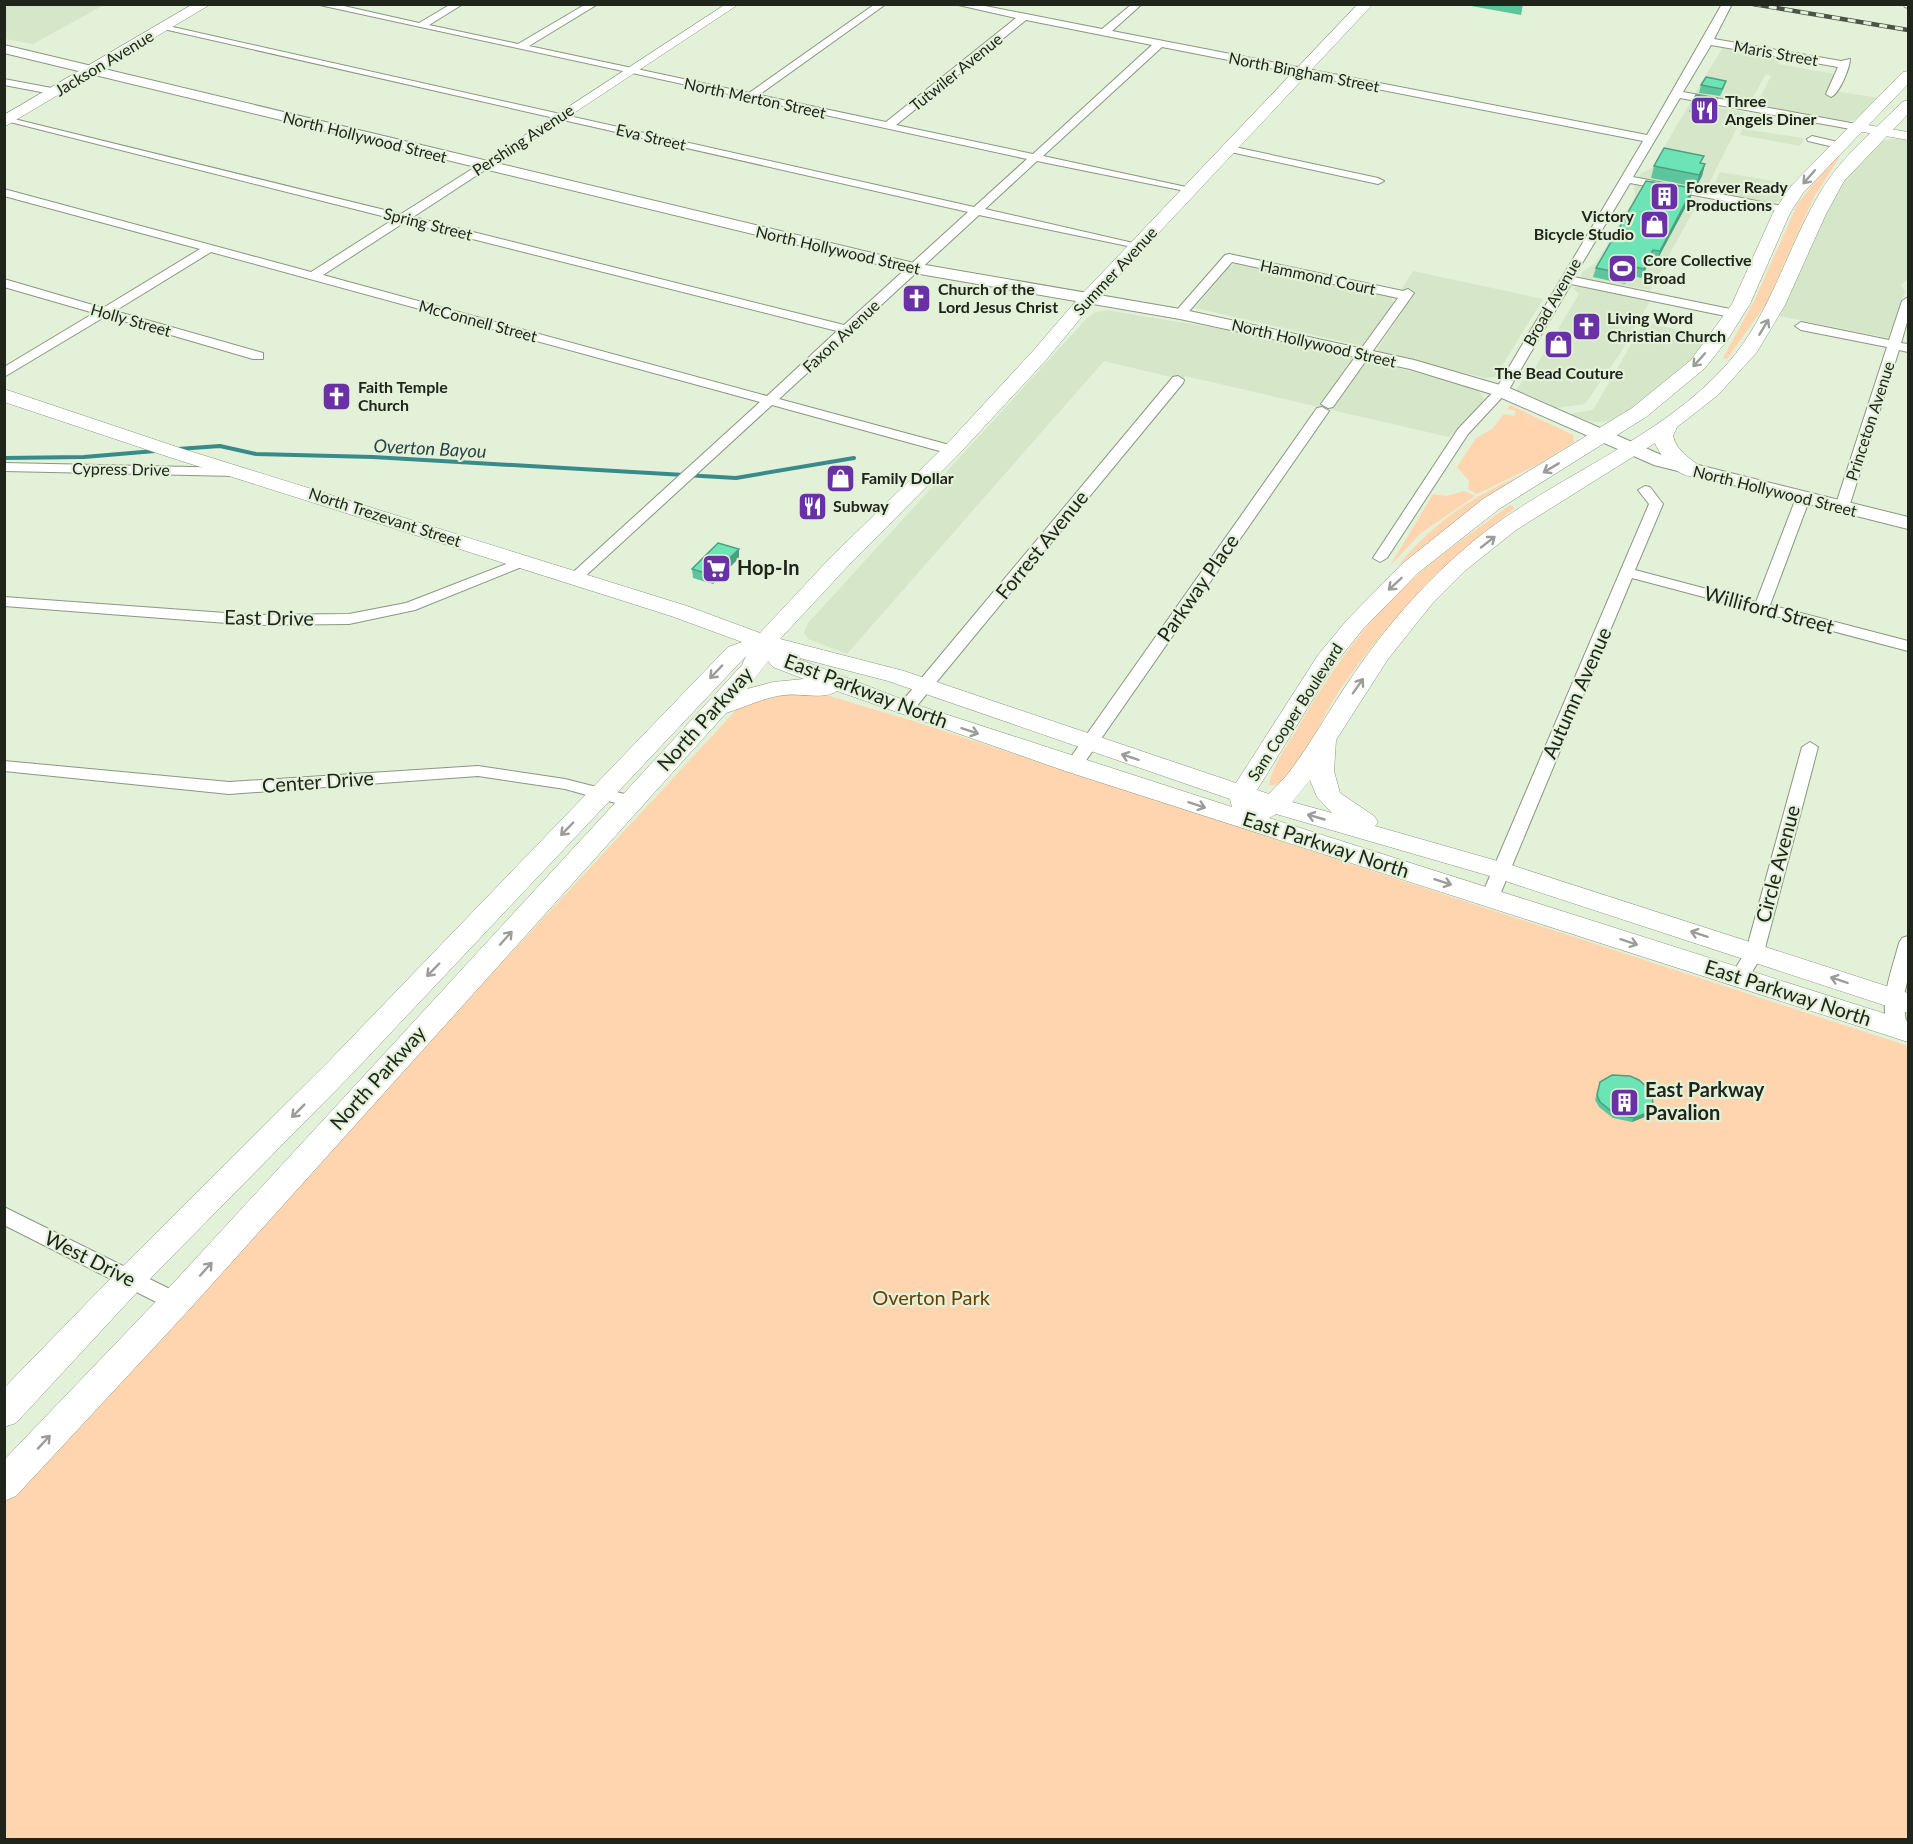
<svg xmlns="http://www.w3.org/2000/svg" width="1913" height="1844" viewBox="0 0 1913 1844" font-family="Lato,sans-serif">
  <style>
    .built { fill: #d5e7c8 }
    .green { fill: #ffd5af }
    .lines { fill: none; stroke-linecap: round; stroke-linejoin: round }
    .stream { stroke: #388a8b; stroke-width: 4 }
    .minor-casing { stroke: #8a9781; stroke-width: 2 }
    .tertiary-casing { stroke: #8a9781; stroke-width: 1 }
    .secondary-casing { stroke: #8a9781; stroke-width: 2 }
    .primary-casing { stroke: #8a9781; stroke-width: 1 }
    .minor { fill: #fff; fill-rule: evenodd }
    .tertiary { fill: #fff; fill-rule: evenodd }
    .secondary { fill: #fff; fill-rule: evenodd }
    .primary { fill: #fff; fill-rule: evenodd }
    .rail-casing { stroke: #4c5347; stroke-width: 4.5 }
    .rail { stroke: #e3f1d9; stroke-width: 3; stroke-dasharray: 8; stroke-linecap: butt }
    .wall { fill: #5dc49d }
    .shaded-wall { fill: #4ca07f }
    .building { fill: #6ce4b6; stroke: #4ca07f; stroke-width: 1.5 }
    .oneway { stroke: #9b9d99 }
    .labels { text-anchor: middle; stroke-width: 4.5; stroke-linejoin: round; paint-order: stroke }
    .far-street-label { font-size: 16px; fill: #20251c; stroke: #e3f1d9 }
    .far-poi-label { font-size: 16px; font-weight: bold; fill: #20251c; stroke: #e3f1d9; text-anchor: start }
    .far-water-label { font-size: 18px; font-style: italic; fill: #294243; stroke: #e3f1d9 }
    .street-label { font-size: 20px; fill: #20251c; stroke: #e3f1d9 }
    .poi-label { font-size: 20px; font-weight: bold; fill: #20251c; stroke: #e3f1d9; text-anchor: start }
    .park-label { font-size: 20px; fill: #6c3d00; stroke: #e3f1d9 }
  </style>
  <rect width="100%" height="100%" fill="#e3f1d9"/>
  <path class="built" d="M4 5 5 4 104 5 33 44 5 39Z
    M1723 47 1781 57 1778 64 1835 74 1827 90 1880 98 1857 119 1845 122 1755 107 1771 76 1766 74 1748 106 1694 95Z
    M1690 103 1745 112 1705 191 1637 179 1641 173 1652 168Z
    M1743 129 1804 138 1800 146 1740 135Z
    M1896 139 1908 140V279L1901 285 1905 291 1888 338 1780 316 1832 200 1849 174 1876 146 1884 140Z
    M1720 172 1792 184 1780 201 1768 204 1711 193Z
    M1634 185 1700 199 1650 290 1581 278 1582 272 1596 263 1635 197Z
    M1236 264 1384 295 1391 297 1394 304 1366 345 1362 346 1195 308 1229 267Z
    M1413 271 1543 299 1499 371 1500 376 1486 378 1378 352V348L1413 295 1400 292Z
    M1578 286 1650 301 1621 352 1585 404 1556 408 1516 391 1522 381 1532 373 1579 294 1573 288Z
    M1106 310 1259 335 1347 355 1476 388 1484 398 1482 405 1449 437 1185 376 1183 380 1104 361 847 654 808 639 804 632 808 623 1087 318 1094 313Z
    M1644 322 1711 337 1695 357 1617 421 1593 422 1568 414 1593 410Z"/>
  <path class="green" d="M1835 157 1839 158 1814 197 1766 304 1727 359 1723 358 1755 299 1798 203Z
    M1510 405 1573 435 1574 442 1537 465 1477 494 1468 489 1469 481 1457 467 1476 438 1492 429 1504 414 1514 416 1516 411 1507 409Z
    M1525 474 1447 528 1398 566C1430 525 1476 493 1525 474Z
    M1465 491 1475 496 1421 533 1390 566 1433 494 1446 496Z
    M1510 505 1515 508C1445 562 1383 624 1334 699 1323 716 1290 792 1269 785 1273 763 1289 743 1300 724 1326 679 1355 636 1392 599 1427 563 1470 534 1510 505Z
    M806 689 913 721 1908 1046V1839H5L4 1500 739 707 751 699Z"/>
  <g class="lines">
    <path class="stream" d="M178 449 220 446 256 454 373 457 736 478 854 458
      M4 458 84 457 155 451"/>
    <defs>
      <path id="minor" d="M315 4H335L419 23 451 4H463L429 25 518 44 586 4H598L529 46 749 93 875 4H886L759 95 886 122 1016 18 954 4H975L1102 29 1132 4H1142L1112 31 1647 135 1722 4H1732L1714 39 1841 61 1850 59C1850 67 1840 93 1831 97L1826 94 1838 67 1711 45 1683 92 1856 124 1861 127 1856 130 1680 98 1633 177 1783 206 1789 209 1783 212 1630 183 1574 277 1735 310 1741 314 1735 318 1571 284 1508 391 1468 434 1387 558 1380 562 1373 558 1458 429 1496 389 1643 141 1162 47 1043 156 1191 188 1197 191 1195 193 1037 161 985 209 1142 245V249L979 215 779 399 957 447V453H947L772 405 580 581H570L568 578 570 575 760 402 211 252 115 311 263 353V359H253L106 316 4 377V367L94 313 4 287V279L103 308 200 249 4 196V189L311 272 394 219 6 121V117L401 214 480 164H488V168L413 217 844 325 968 212 159 28 164 25 974 207 1027 159ZM1026 20 1152 45 1033 154 896 125ZM405 222 837 331 767 396 323 275Z
        M1903 4H1908V8L1905 7Z
        M4 79 57 89 62 92 57 95 4 85Z
        M1812 136 1842 143 1843 145 1838 148 1808 141 1807 139Z
        M1230 146 1378 178 1384 181 1378 184 1226 151 1225 149Z
        M1229 254 1403 291 1408 289 1414 293 1333 407 1328 408 1321 404 1398 298 1232 262 1184 317H1176V311L1225 255Z
        M1908 297V319L1901 343 1908 344V352L1899 350 1849 507 1842 511 1837 510 1835 507 1887 347 1801 330 1795 326 1801 322 1889 340 1902 301Z
        M1178 376 1184 380 1183 383 911 713H899L897 709 899 705 1173 377Z
        M1322 407 1329 411 1080 769H1068L1066 765 1068 761 1317 408Z
        M4 463 237 468 244 472 237 476 4 471Z
        M1645 486 1650 487 1663 504 1635 570 1756 602 1796 498 1798 495H1808L1810 498 1770 605 1908 641V651L1632 578 1499 897 1496 901H1484L1481 897 1649 504 1638 490Z
        M524 557 531 561 529 564 415 610 349 624 253 625 4 606V597L253 615 349 614 406 603Z
        M1810 742 1818 747 1764 952 1746 982H1732L1730 977 1746 951 1802 747Z
        M4 761 229 782 478 766 565 779 636 797 638 801 630 807 565 789 478 776 229 794 4 771Z
        M1908 936V978L1903 999 1907 1029 1905 1034H1891C1876 1007 1892 971 1899 943L1902 938Z
        M4 1207 184 1296 187 1302 184 1308 176 1311 168 1308 4 1225Z"/>
      <path id="tertiary" d="M726 4H739L489 169 484 170 478 166Z
        M1856 123 1908 132V140L1852 130 1850 127Z"/>
      <path id="secondary" d="M4 45 914 263 1180 309 1414 360 1507 387 1666 457 1908 517V529L1654 465 1495 395 1410 369 1180 319 914 273 4 53Z"/>
      <path id="primary" d="M193 4H211L4 127V115Z
        M1358 4H1373L1094 302 1046 360 959 454 847 567 780 639 904 671 1236 783 1318 655 1347 620 1402 564 1483 499 1632 408 1691 360 1732 304 1773 213 1791 186 1903 72 1908 71V84L1803 193 1790 213 1750 304 1728 339 1705 368 1646 417 1499 509 1418 573 1363 629 1334 665 1257 790 1269 794 1287 775C1311 744 1329 710 1351 678 1386 626 1427 579 1476 539 1556 475 1659 441 1728 363 1771 314 1787 247 1821 191 1842 156 1874 131 1902 102L1908 100V114L1844 181 1826 214 1785 305 1757 352 1718 395 1677 427 1673 436C1678 455 1694 458 1704 472L1701 476C1681 481 1662 460 1655 443L1516 530 1466 570 1432 604 1388 659 1336 740 1334 771 1340 793 1374 816 1378 822 1375 826 1508 864 1908 993V1013L1490 876 1276 814 1269 818 1908 1021V1042L1065 771 837 691C824 700 801 693 785 695 764 697 746 707 726 713L187 1312 16 1496 4 1501V1460L165 1292 742 665 746 656 350 1076 140 1289 16 1423 4 1427V1388L118 1271 330 1060 728 647 742 642 671 616 169 457 4 402V389L183 449 687 606 760 633 831 557 945 446 1032 352 1082 294ZM788 655 888 681 1230 799 1232 807 914 704ZM768 661 773 667 804 679 773 682 747 689ZM1310 780 1317 797 1332 813 1292 802Z"/>
    </defs>
    <use href="#minor" class="minor-casing"/>
    <use href="#tertiary" class="tertiary-casing"/>
    <use href="#secondary" class="secondary-casing"/>
    <use href="#primary" class="primary-casing"/>
    <use href="#minor" class="minor"/>
    <use href="#tertiary" class="tertiary"/>
    <use href="#secondary" class="secondary"/>
    <use href="#primary" class="primary"/>
    <defs>
      <path id="rail" d="M1753 4 1908 30"/>
    </defs>
    <use href="#rail" class="rail-casing"/>
    <use href="#rail" class="rail"/>
  </g>
  <path class="wall" d="M1460 4H1523L1521 15Z
    M1726 81 1724 88 1720 96 1699 93 1701 85Z
    M1691 105 1715 107 1710 116 1689 112Z
    M1702 163 1705 164 1702 176 1696 187 1651 178 1654 166Z
    M1691 197 1657 260 1651 259 1641 278 1629 275 1625 284 1593 277 1596 268Z
    M739 558 713 584 693 578 692 569Z
    M1600 1082 1652 1111 1647 1116 1632 1122 1613 1118 1599 1107 1595 1100Z"/>
  <path class="shaded-wall" d="M1717 99 1715 107 1710 116 1712 108Z
    M1705 164 1702 176 1696 187 1699 175Z
    M1693 188 1691 197 1657 260 1660 251Z
    M1653 250 1651 259 1641 278 1644 269Z
    M1631 266 1629 275 1625 284 1627 274Z
    M739 549V558L713 584 712 575Z
    M1653 1106 1647 1116 1632 1122 1634 1118Z"/>
  <path class="building" d="M1706 77 1726 81 1722 89 1701 85Z
    M1696 95 1717 99 1712 108 1691 105Z
    M1664 148 1704 156 1700 163 1705 164 1699 175 1654 166Z
    M1646 181 1693 188 1660 251 1653 250 1644 269 1631 266 1627 274 1596 268Z
    M718 543 739 549 712 575 692 569Z
    M1612 1075 1630 1076 1639 1080 1652 1092 1653 1106 1649 1112 1634 1118 1615 1114 1600 1102 1597 1095 1600 1082Z"/>
  <defs><path id="oneway-shaft" d="M-6 0H5M1.5-3L5.5 0L1.5 3" fill="none" stroke-width="1.6" stroke-linecap="round" stroke-linejoin="round" transform="scale(1.5)"/></defs>
  <g class="oneway">
    <use href="#oneway-shaft" transform="translate(1809 177) rotate(131)"/>
    <use href="#oneway-shaft" transform="translate(1764 327) rotate(-59)"/>
    <use href="#oneway-shaft" transform="translate(1699 360) rotate(132)"/>
    <use href="#oneway-shaft" transform="translate(1551 468) rotate(149)"/>
    <use href="#oneway-shaft" transform="translate(1488 542) rotate(-38)"/>
    <use href="#oneway-shaft" transform="translate(1395 584) rotate(138)"/>
    <use href="#oneway-shaft" transform="translate(716 672) rotate(134)"/>
    <use href="#oneway-shaft" transform="translate(1358 686) rotate(-55)"/>
    <use href="#oneway-shaft" transform="translate(970 731) rotate(19)"/>
    <use href="#oneway-shaft" transform="translate(1130 757) rotate(-162)"/>
    <use href="#oneway-shaft" transform="translate(1197 805) rotate(18)"/>
    <use href="#oneway-shaft" transform="translate(1316 817) rotate(-164)"/>
    <use href="#oneway-shaft" transform="translate(567 829) rotate(134)"/>
    <use href="#oneway-shaft" transform="translate(1443 882) rotate(18)"/>
    <use href="#oneway-shaft" transform="translate(1699 934) rotate(-162)"/>
    <use href="#oneway-shaft" transform="translate(506 938) rotate(-48)"/>
    <use href="#oneway-shaft" transform="translate(1629 942) rotate(18)"/>
    <use href="#oneway-shaft" transform="translate(433 970) rotate(134)"/>
    <use href="#oneway-shaft" transform="translate(1839 980) rotate(-162)"/>
    <use href="#oneway-shaft" transform="translate(298 1111) rotate(135)"/>
    <use href="#oneway-shaft" transform="translate(206 1269) rotate(-48)"/>
    <use href="#oneway-shaft" transform="translate(44 1442) rotate(-47)"/>
  </g>
  <defs>
    <symbol id="restaurant-square" viewBox="-11 -11 22 22"><rect x="-9" y="-9" width="18" height="18" rx="4" fill="#6a30a6" stroke="#e3f1d9"/><path d="M-5-6h1v4h1v-4h1v4h1v-4h1v5L-1.5 .5V6h-2V.5L-5-1ZM5-6V6H3V1.5H1.5Q1.5-4 5-6Z" fill="#fff"/></symbol>
    <symbol id="building-square" viewBox="-11 -11 22 22"><rect x="-9" y="-9" width="18" height="18" rx="4" fill="#6a30a6" stroke="#e3f1d9"/><path d="M-4-6H4V6H1V3H-1V6H-4ZM-2.5-4.3h1.7v1.8h-1.7ZM.8-4.3h1.7v1.8H.8ZM-2.5-1h1.7V.8h-1.7ZM.8-1h1.7V.8H.8Z" fill="#fff"/></symbol>
    <symbol id="shop-square" viewBox="-11 -11 22 22"><rect x="-9" y="-9" width="18" height="18" rx="4" fill="#6a30a6" stroke="#e3f1d9"/><path d="M-5-2.5h2.3a2.7 3.5 0 0 1 5.4 0H5L5.5 6h-11ZM-1.5-2.5h3a1.5 2.3 0 0 0-3 0Z" fill="#fff"/></symbol>
    <symbol id="stadium-square" viewBox="-11 -11 22 22"><rect x="-9" y="-9" width="18" height="18" rx="4" fill="#6a30a6" stroke="#e3f1d9"/><path d="M0-5a6.5 5 0 1 0 0 10a6.5 5 0 1 0 0-10ZM-3.5-1.8h7v3.6h-7Z" fill="#fff"/></symbol>
    <symbol id="church-square" viewBox="-11 -11 22 22"><rect x="-9" y="-9" width="18" height="18" rx="4" fill="#6a30a6" stroke="#e3f1d9"/><path d="M-1.2-6h2.4v3.5h3.3v2.4h-3.3V6h-2.4V-.1h-3.3v-2.4h3.3Z" fill="#fff"/></symbol>
    <symbol id="supermarket-square" viewBox="-11 -11 22 22"><rect x="-9" y="-9" width="18" height="18" rx="4" fill="#6a30a6" stroke="#e3f1d9"/><path d="M-6-5.5h2.5l.6 2H6L4.5 2H-2.5L-4.4-4H-6ZM-1.5 3.2a1.3 1.3 0 1 0 .1 0ZM3 3.2a1.3 1.3 0 1 0 .1 0Z" fill="#fff"/></symbol>
  </defs>
  <g fill-rule="evenodd">
    <use href="#restaurant-square" x="1688" y="94" width="33" height="33"/>
    <use href="#building-square" x="1648" y="180" width="33" height="33"/>
    <use href="#shop-square" x="1638" y="208" width="33" height="33"/>
    <use href="#stadium-square" x="1606" y="252" width="33" height="33"/>
    <use href="#church-square" x="900" y="282" width="33" height="33"/>
    <use href="#church-square" x="1570" y="310" width="33" height="33"/>
    <use href="#shop-square" x="1542" y="328" width="33" height="33"/>
    <use href="#church-square" x="320" y="380" width="33" height="33"/>
    <use href="#shop-square" x="824" y="462" width="33" height="33"/>
    <use href="#restaurant-square" x="796" y="490" width="33" height="33"/>
    <use href="#supermarket-square" x="700" y="552" width="33" height="33"/>
    <use href="#building-square" x="1608" y="1086" width="33" height="33"/>
  </g>
  <g class="labels">
    <g class="far-street-label">
      <text transform="translate(1776 53) rotate(10)" y="6">Maris Street</text>
      <text transform="translate(104 63) rotate(-31)" y="6">Jackson Avenue</text>
      <text transform="translate(956 72) rotate(-39)" y="6">Tutwiler Avenue</text>
      <text transform="translate(1304 72) rotate(11)" y="6">North Bingham Street</text>
      <text transform="translate(755 98) rotate(12)" y="6">North Merton Street</text>
      <text transform="translate(365 137) rotate(14)" y="6">North Hollywood Street</text>
      <text transform="translate(651 137) rotate(13)" y="6">Eva Street</text>
      <text transform="translate(523 140) rotate(-33)" y="6">Pershing Avenue</text>
      <text transform="translate(428 224) rotate(14)" y="6">Spring Street</text>
      <text transform="translate(838 250) rotate(13)" y="6">North Hollywood Street</text>
      <text transform="translate(1115 271) rotate(-47)" y="6">Summer Avenue</text>
      <text transform="translate(1318 277) rotate(12)" y="6">Hammond Court</text>
      <text transform="translate(1552 302) rotate(-60)" y="6">Broad Avenue</text>
      <text transform="translate(131 320) rotate(16)" y="6">Holly Street</text>
      <text transform="translate(478 321) rotate(15)" y="6">McConnell Street</text>
      <text transform="translate(841 336) rotate(-43)" y="6">Faxon Avenue</text>
      <text transform="translate(1314 343) rotate(13)" y="6">North Hollywood Street</text>
      <text transform="translate(1870 421) rotate(-72)" y="6">Princeton Avenue</text>
      <text transform="translate(121 469) rotate(1)" y="6">Cypress Drive</text>
      <text transform="translate(1775 491) rotate(14)" y="6">North Hollywood Street</text>
      <text transform="translate(385 517) rotate(18)" y="6">North Trezevant Street</text>
      <text transform="translate(1295 712) rotate(-57)" y="6">Sam Cooper Boulevard</text>
    </g>
    <g class="far-poi-label">
      <text x="1725" y="107">Three<tspan x="1725" dy="18">Angels Diner</tspan></text>
      <text x="1686" y="193">Forever Ready<tspan x="1686" dy="18">Productions</tspan></text>
      <text x="1634" y="222" text-anchor="end">Victory<tspan x="1634" dy="18">Bicycle Studio</tspan></text>
      <text x="1643" y="266">Core Collective<tspan x="1643" dy="18">Broad</tspan></text>
      <text x="938" y="295">Church of the<tspan x="938" dy="18">Lord Jesus Christ</tspan></text>
      <text x="1607" y="324">Living Word<tspan x="1607" dy="18">Christian Church</tspan></text>
      <text x="1559" y="379" text-anchor="middle">The Bead Couture</text>
      <text x="358" y="393">Faith Temple<tspan x="358" dy="18">Church</tspan></text>
      <text x="861" y="484">Family Dollar</text>
      <text x="833" y="512">Subway</text>
    </g>
    <g class="far-water-label">
      <text transform="translate(430 449) rotate(3)" y="6">Overton Bayou</text>
    </g>
    <g class="street-label">
      <text transform="translate(1042 545) rotate(-51)" y="7">Forrest Avenue</text>
      <text transform="translate(1198 588) rotate(-55)" y="7">Parkway Place</text>
      <text transform="translate(1769 610) rotate(15)" y="7">Williford Street</text>
      <text transform="translate(269 618) rotate(1)" y="7">East Drive</text>
      <text transform="translate(866 691) rotate(21)" y="7">East Parkway North</text>
      <text transform="translate(1577 693) rotate(-66)" y="7">Autumn Avenue</text>
      <text transform="translate(705 719) rotate(-48)" y="7">North Parkway</text>
      <text transform="translate(318 782) rotate(-4)" y="7">Center Drive</text>
      <text transform="translate(1326 845) rotate(18)" y="7">East Parkway North</text>
      <text transform="translate(1778 864) rotate(-75)" y="7">Circle Avenue</text>
      <text transform="translate(1788 993) rotate(18)" y="7">East Parkway North</text>
      <text transform="translate(378 1078) rotate(-48)" y="7">North Parkway</text>
      <text transform="translate(90 1259) rotate(27)" y="7">West Drive</text>
    </g>
    <g class="poi-label">
      <text x="737" y="575">Hop-In</text>
      <text x="1645" y="1097">East Parkway<tspan x="1645" dy="23">Pavalion</tspan></text>
    </g>
    <g class="park-label">
      <text x="931" y="1305">Overton Park</text>
    </g>
  </g>
  <rect width="1913" height="1844" fill="none" stroke="#20251c" stroke-width="12"/>
</svg>
